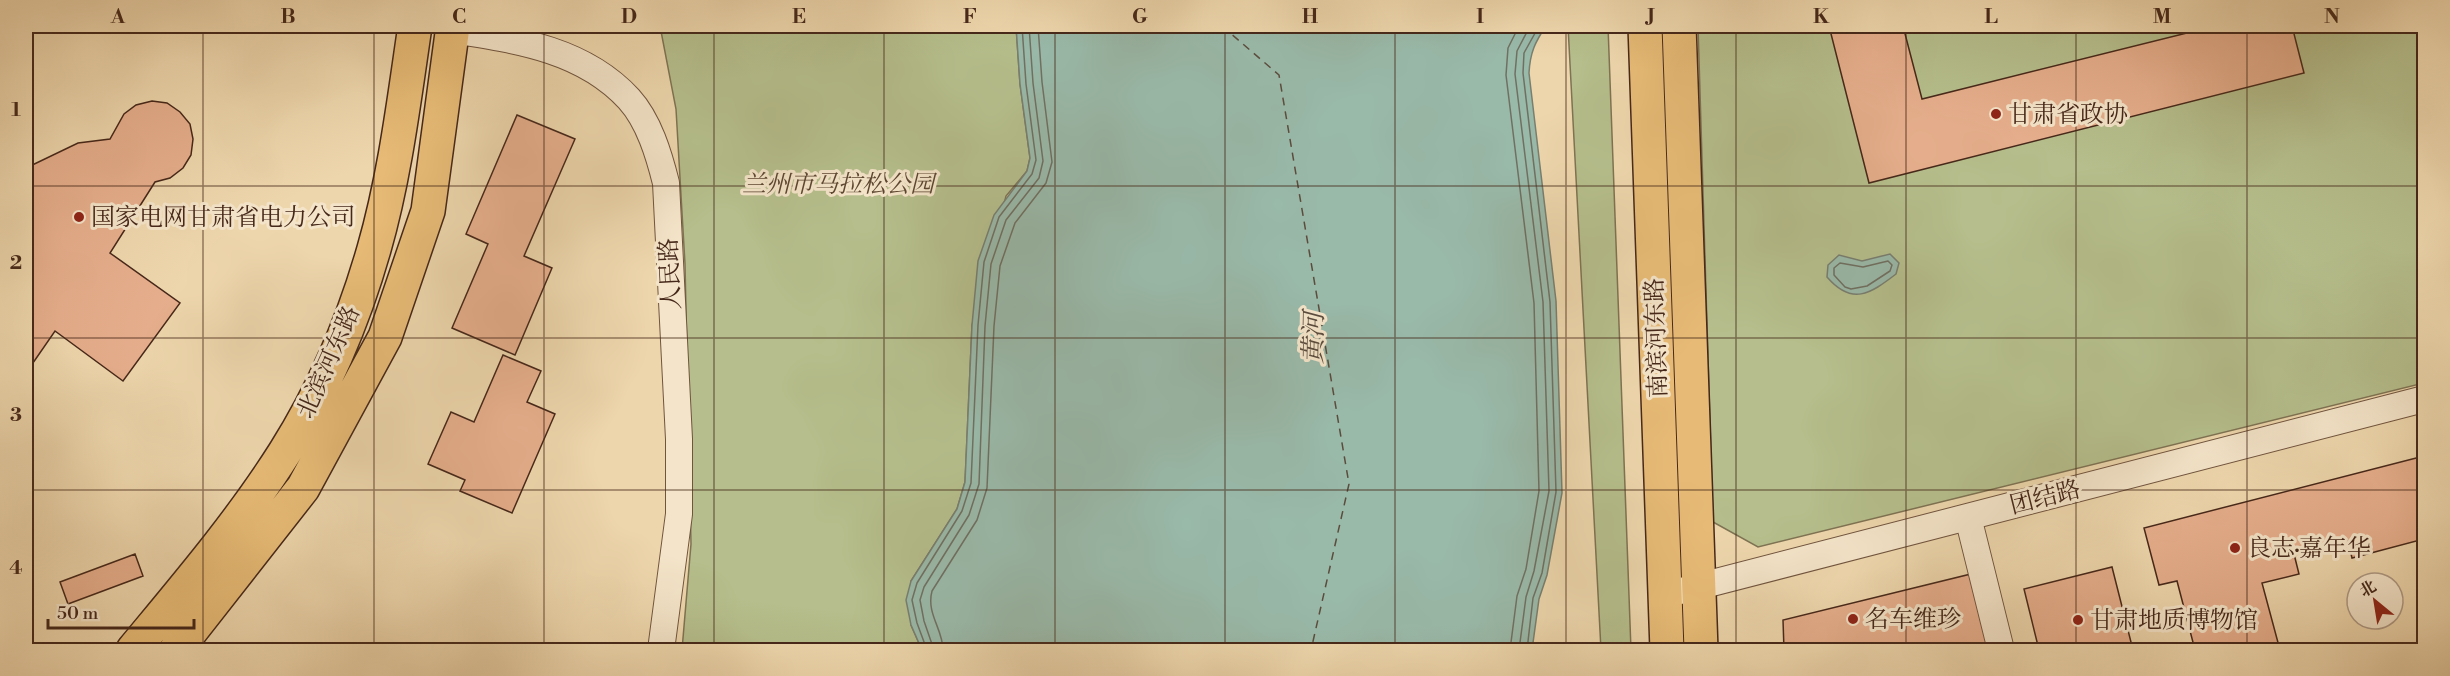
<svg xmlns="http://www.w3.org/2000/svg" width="2450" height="676" viewBox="0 0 2450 676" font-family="'Libre Bodoni','Noto Serif SC',serif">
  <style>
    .green { fill: #b5be8c; stroke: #7e7353; stroke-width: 1.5 }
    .water { fill: #99b9a9; stroke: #787f70; stroke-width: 1.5 }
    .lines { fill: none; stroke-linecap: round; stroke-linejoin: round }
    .shore { stroke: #707062; stroke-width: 1.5 }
    .ferry { stroke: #5b4c3e; stroke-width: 1.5; stroke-dasharray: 8 6; stroke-linecap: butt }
    .building { fill: #e6ae8c; stroke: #46281a; stroke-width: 1.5 }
    .minor-casing { stroke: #70543e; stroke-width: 28 }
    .major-casing { stroke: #46281a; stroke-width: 36 }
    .minor { stroke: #f4e4c9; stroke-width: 26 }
    .major { stroke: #e7bb76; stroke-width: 33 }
    .grid { fill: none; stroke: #46281a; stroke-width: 1.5; stroke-opacity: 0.55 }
    .poi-dot { fill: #8f2418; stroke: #f4e4c9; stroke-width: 2 }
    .labels { text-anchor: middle; stroke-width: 6; stroke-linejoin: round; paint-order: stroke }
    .poi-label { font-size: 24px; fill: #46281a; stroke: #f4e4c9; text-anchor: start }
    .park-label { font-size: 24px; font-style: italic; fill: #5c4631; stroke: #f4e4c9 }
    .street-label { font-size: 24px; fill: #46281a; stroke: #f4e4c9 }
    .water-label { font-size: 26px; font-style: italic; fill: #5b4c3e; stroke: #f4e4c9 }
    .neatline { fill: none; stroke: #46281a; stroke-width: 2 }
    .grid-label { font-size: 20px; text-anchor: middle; font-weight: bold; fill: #46281a }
  </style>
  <rect width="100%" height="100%" fill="#eed6ac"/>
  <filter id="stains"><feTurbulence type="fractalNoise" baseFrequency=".00333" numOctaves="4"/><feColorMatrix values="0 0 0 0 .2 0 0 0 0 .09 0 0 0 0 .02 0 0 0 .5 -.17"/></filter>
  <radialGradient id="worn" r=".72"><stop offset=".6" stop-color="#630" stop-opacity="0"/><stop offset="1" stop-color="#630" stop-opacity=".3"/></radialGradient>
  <path class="green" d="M660 26H1016L1020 84 1030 158 1027 171 1006 196 972 325 965 482 957 509 911 581V625L922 650H682L691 544 685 264 676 109Z
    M1568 26H1608L1631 650H1601Z
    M1698 26H2420L2424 44V383L1758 547 1713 522Z"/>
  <path class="water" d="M1016 26H1546C1535 42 1530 53 1529 73L1556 301 1562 493 1547 575 1539 599 1532 650H922L911 625 906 600 911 581 957 509 965 482 972 325 978 261 994 215 1027 171 1030 158 1020 84Z
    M1890 254 1899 263 1896 274C1870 294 1852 306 1827 277L1828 265 1839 255 1862 261Z"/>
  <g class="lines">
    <path class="shore" d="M1888 261 1892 265 1890 271 1867 286 1851 289 1845 287 1834 275V268L1840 263 1863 267Z
      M927 650 917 623 912 600 917 583 962 511 971 483 978 325 984 262 999 217 1032 174 1036 160 1026 84 1022 26
      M934 650 924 621 920 600 924 587 969 515 979 484 985 326 991 264 1006 220 1039 178 1043 161 1033 83 1029 26
      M943 650C943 629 926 614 932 591L977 520 987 488 994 326 1000 266 1015 223 1046 183 1052 162 1042 82 1038 26
      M1510 650 1517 596 1526 569 1539 491 1534 303 1506 75 1508 48 1519 26
      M1519 650 1526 597 1534 571 1549 491 1543 302 1515 74 1517 51 1530 26
      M1527 650 1533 598 1542 573 1556 492 1550 302 1523 73 1524 53 1539 26"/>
    <path class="ferry" d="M1222 26 1279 75 1349 484 1311 650"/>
  </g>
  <path class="building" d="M1829 26H1903L1922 99 2215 26H2292L2304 73 1869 183Z
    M152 101 167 103 180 112 190 124 193 139 191 155 183 168 170 178 155 182 110 253 180 303 123 381 55 331 26 373V168L78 143 110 139 124 114 136 105Z
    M517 115 575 139 524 256 552 268 515 355 452 328 488 244 466 234Z
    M503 355 541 371 527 402 555 414 512 513 460 491 465 480 428 464 451 412 474 422Z
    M2424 456V539L2352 558 2348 541 2294 554 2299 574 2262 583 2280 650H2195L2177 581 2159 585 2144 528Z
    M135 554 143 576 68 604 60 582Z
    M2112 567 2133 650H2039L2024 589Z
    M1975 573 1994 650H1784L1783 620Z"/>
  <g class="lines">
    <defs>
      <path id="minor" d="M452 30C516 40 583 49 629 99 649 121 659 155 666 183L679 439V514L661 650
        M1968 517 2001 650
        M1681 591 2424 399"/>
      <path id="major" d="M1645 26 1667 650
        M1679 26 1701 650
        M133 650C186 586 240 523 285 452 324 390 354 319 374 249 395 176 404 100 415 26
        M176 650 303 488 385 337 428 211 453 26"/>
    </defs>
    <use href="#minor" class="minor-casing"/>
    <use href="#major" class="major-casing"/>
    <use href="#minor" class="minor"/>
    <use href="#major" class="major"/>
  </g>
  <path class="grid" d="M203 26V650M374 26V650M544 26V650M714 26V650M884 26V650M1055 26V650M1225 26V650M1395 26V650M1566 26V650M1736 26V650M1906 26V650M2076 26V650M2247 26V650M26 186H2424M26 338H2424M26 490H2424"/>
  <g class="poi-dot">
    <circle cx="1996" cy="114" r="6"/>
    <circle cx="79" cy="217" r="6"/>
    <circle cx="2235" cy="548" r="6"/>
    <circle cx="1853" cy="619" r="6"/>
    <circle cx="2078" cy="620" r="6"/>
  </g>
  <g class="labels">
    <g class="poi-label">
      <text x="2008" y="122">甘肃省政协</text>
      <text x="91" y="225">国家电网甘肃省电力公司</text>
      <text x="2247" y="556">良志·嘉年华</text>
      <text x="1865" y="627">名车维珍</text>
      <text x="2090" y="628">甘肃地质博物馆</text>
    </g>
    <g class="park-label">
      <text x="838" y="192">兰州市马拉松公园</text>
    </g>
    <g class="street-label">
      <text transform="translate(670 274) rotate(-93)" y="8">人民路</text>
      <text transform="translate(1656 338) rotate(-92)" y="8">南滨河东路</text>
      <text transform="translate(328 362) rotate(-66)" y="8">北滨河东路</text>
      <text transform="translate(2045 497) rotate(-14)" y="8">团结路</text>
    </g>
    <g class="water-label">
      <text transform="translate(1313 338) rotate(-89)" y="9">黄河</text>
    </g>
  </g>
  <rect width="2450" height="676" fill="none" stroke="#eed6ac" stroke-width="66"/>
  <g transform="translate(2375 601) rotate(330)"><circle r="28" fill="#f4e4c9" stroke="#ae9983" stroke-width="1.5"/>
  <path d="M0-4.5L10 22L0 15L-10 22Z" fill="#8f2418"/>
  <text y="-9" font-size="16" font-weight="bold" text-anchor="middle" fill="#46281a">北</text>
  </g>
  <path d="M48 619v9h146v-9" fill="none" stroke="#46281a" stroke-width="3"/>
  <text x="57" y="619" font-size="18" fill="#46281a" stroke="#f4e4c9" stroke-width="4.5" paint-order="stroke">50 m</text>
  <rect x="33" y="33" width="2384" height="610" class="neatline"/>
  <g class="grid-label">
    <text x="118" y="23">A</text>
    <text x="288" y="23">B</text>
    <text x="459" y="23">C</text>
    <text x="629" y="23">D</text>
    <text x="799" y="23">E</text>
    <text x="970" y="23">F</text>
    <text x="1140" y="23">G</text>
    <text x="1310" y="23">H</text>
    <text x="1480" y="23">I</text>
    <text x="1651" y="23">J</text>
    <text x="1821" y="23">K</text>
    <text x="1991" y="23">L</text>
    <text x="2162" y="23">M</text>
    <text x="2332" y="23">N</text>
    <text x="16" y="116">1</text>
    <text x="16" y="269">2</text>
    <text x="16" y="421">3</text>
    <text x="16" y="574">4</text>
  </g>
  <rect width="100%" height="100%" filter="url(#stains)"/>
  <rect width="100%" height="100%" fill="url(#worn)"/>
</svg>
